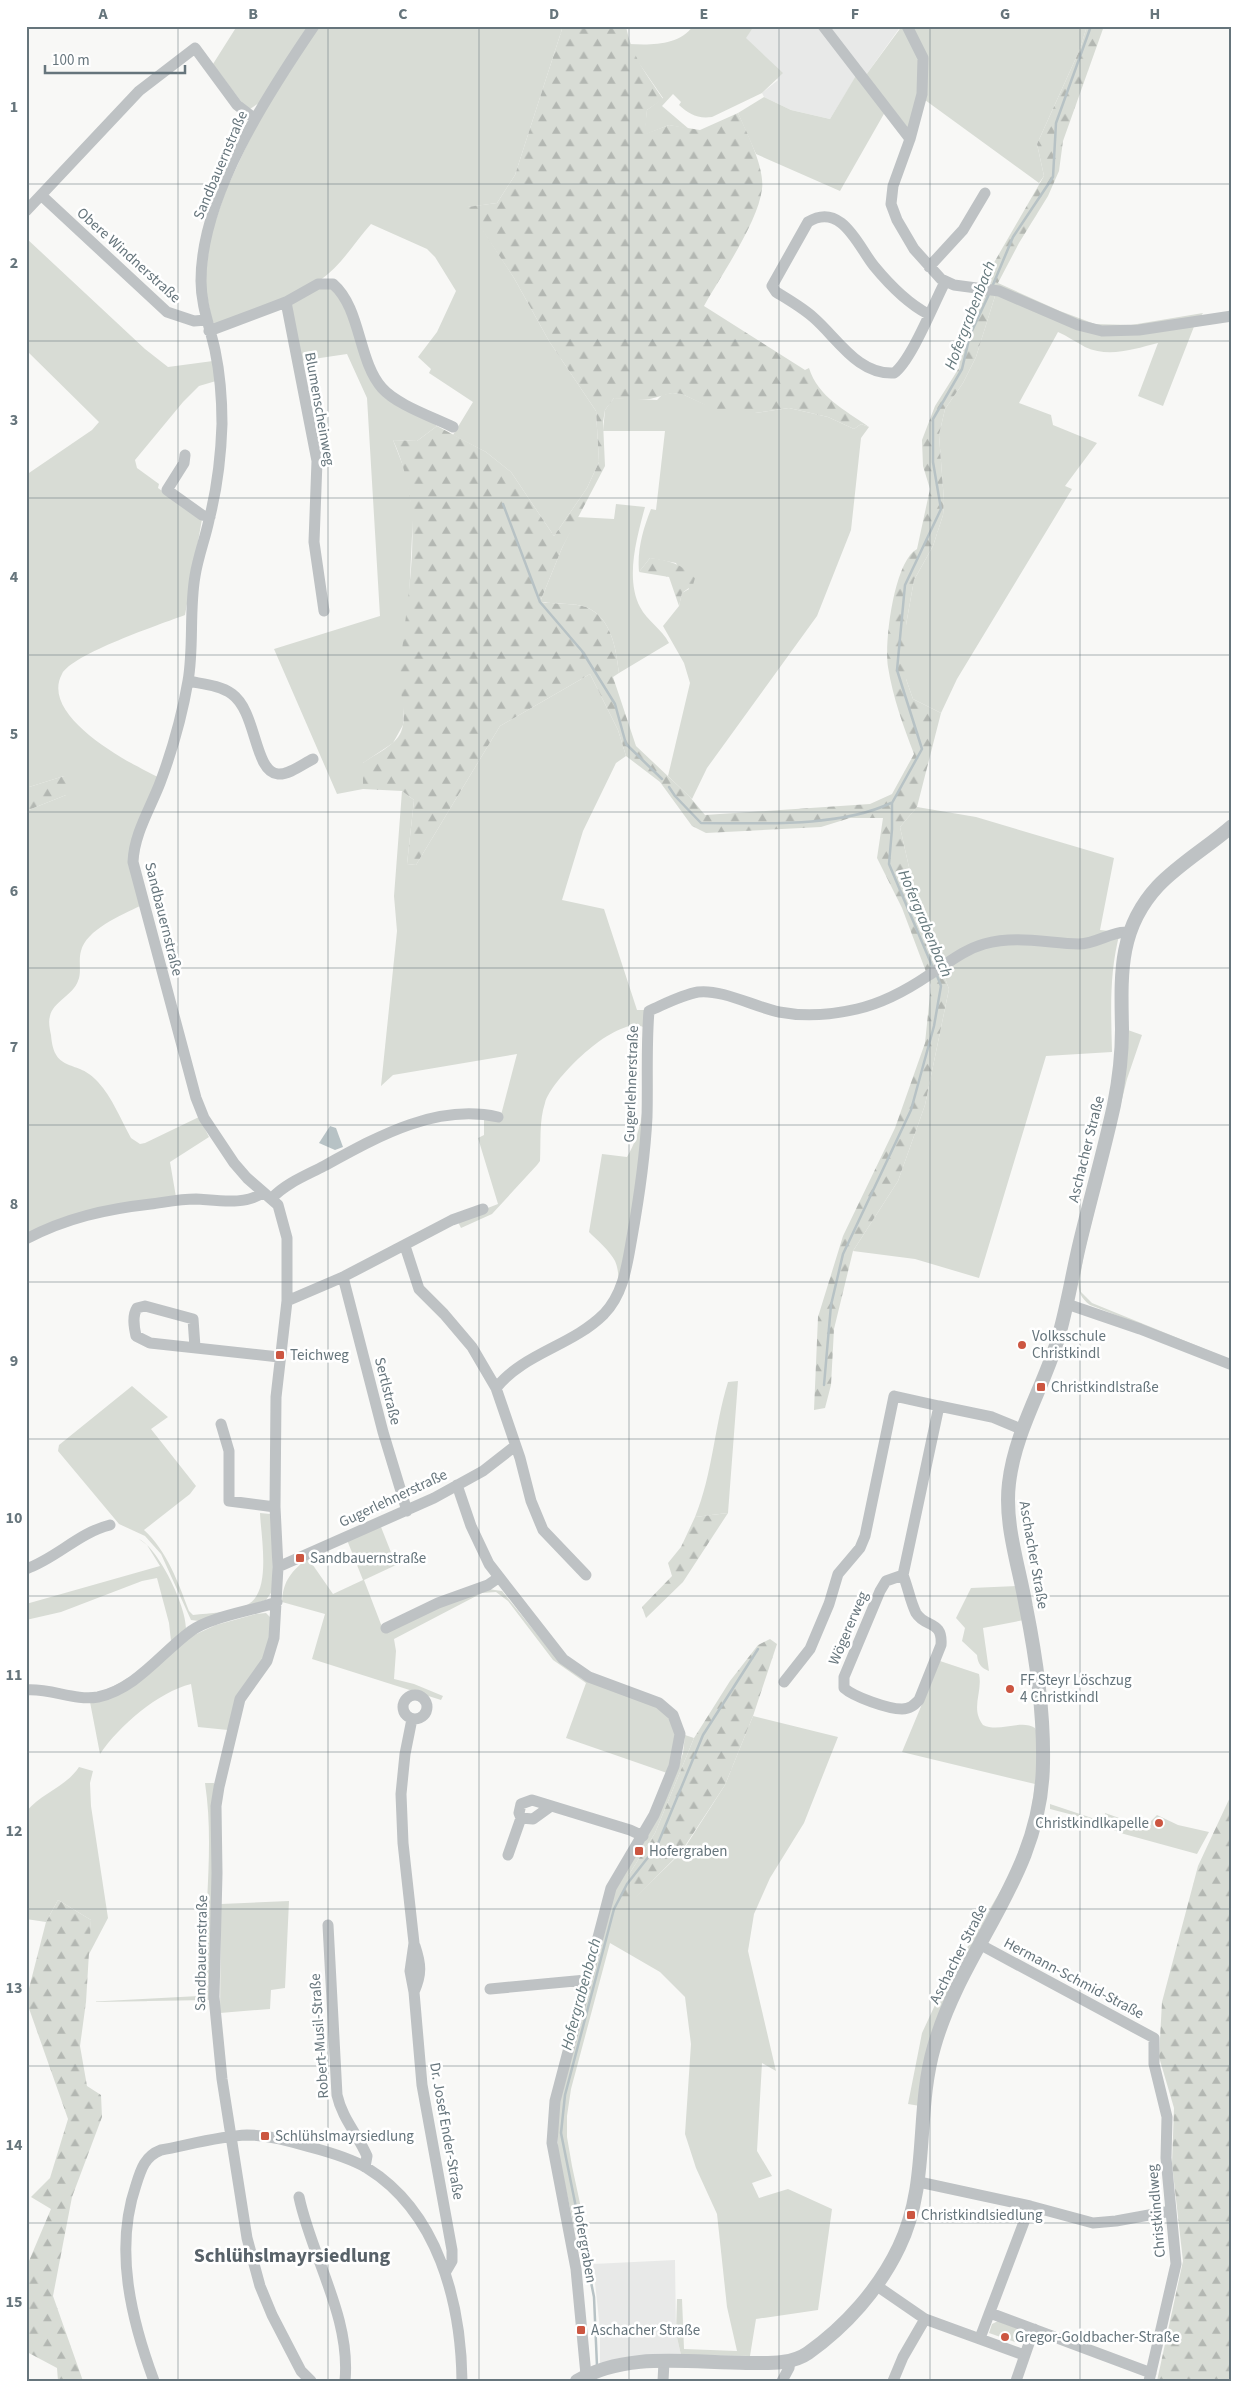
<svg xmlns="http://www.w3.org/2000/svg" width="1258" height="2407" viewBox="0 0 1258 2407" font-family="'Source Sans 3',sans-serif">
  <style>
    .built { fill: #e8e9e8 }
    .grass { fill: #d8dcd5 }
    .forest { fill: url(#forest-firs) }
    .water { fill: #b7c2c5 }
    .lines { fill: none; stroke-linecap: round; stroke-linejoin: round }
    .stream { stroke: #b7c2c5; stroke-width: 2.5 }
    .minor { stroke: #bec2c4; stroke-width: 11 }
    .tertiary { stroke: #bec2c4; stroke-width: 14 }
    .grid { fill: none; stroke: #66757c; stroke-width: 1; stroke-opacity: 0.55 }
    .poi-dot { fill: #cc5641; stroke: #fff; stroke-width: 2 }
    .labels { text-anchor: middle; stroke-width: 5; stroke-linejoin: round; paint-order: stroke }
    .street-label { font-size: 15px; fill: #66757c; stroke: #fff }
    .poi-label { font-size: 15px; fill: #66757c; stroke: #fff; text-anchor: start }
    .water-label { font-size: 16px; font-style: italic; fill: #677a7e; stroke: #fff }
    .district-label { font-size: 20px; font-weight: bold; fill: #586269; stroke: #fff }
    .neatline { fill: none; stroke: #66757c; stroke-width: 2 }
    .grid-label { font-size: 16px; text-anchor: middle; font-weight: bold; fill: #66757c }
  </style>
  <defs>
    <pattern id="forest-firs" width="22" height="20" patternUnits="userSpaceOnUse" patternTransform="scale(1.25)"><rect width="22" height="20" fill="#d8dcd5"/><path d="M5 1l3.5 6h-7zM16 11l3.5 6h-7z" fill="#b3b7b2"/></pattern>
  </defs>
  <rect width="100%" height="100%" fill="#f8f8f6"/>
  <path class="built" d="M754 26H901L866 75H857L830 119 791 110 764 97 762 93 778 80 745 38Z
    M675 2260 676 2333 681 2355 600 2364V2329L593 2264Z"/>
  <path class="grass" d="M237 26H310L259 103 250 109 246 108 213 64Z
    M319 26H563L515 175 497 203 468 207 514 278 549 341 596 411 599 462 587 488 554 536 511 472 486 452 453 435 473 402 429 373 431 369 418 357 437 332 456 291 435 257 427 249 371 224C354 243 341 266 319 281 288 301 251 312 216 324L212 322 205 284 210 237 226 190 259 119Z
    M693 26H754L746 38 783 73 762 93 712 117C697 119 689 114 679 105L681 102 673 94 662 106 689 129 669 125 644 135 647 110 663 98 636 59 629 44C650 45 679 46 693 26Z
    M902 26 917 51 921 80 908 128 866 75Z
    M910 26H1087L1080 49 1037 144 1044 176 1039 183 925 100 926 85Z
    M857 74 885 112 840 191 756 154 738 113 764 97 791 110 830 119Z
    M26 238 145 349 168 367 213 361 216 381 199 386 183 402 135 460 137 468 159 484 158 488 202 519 185 615C161 624 72 654 62 674 39 716 129 763 158 777L132 838 140 906C121 915 86 930 81 951 78 961 82 972 78 981 73 995 53 1002 50 1016 48 1022 50 1030 51 1035 54 1075 78 1058 98 1082 112 1097 121 1120 131 1138L140 1144 145 1143 199 1117 209 1137 170 1162 176 1197 26 1234V811L66 795 64 776 26 788V475L92 430 99 422 26 350Z
    M986 281 998 283 1060 311 1095 324 1131 325 1203 313 1195 324 1163 406 1138 396 1158 343C1134 349 1109 358 1085 347 1076 342 1067 336 1058 332L1019 403 1051 415 1053 425 1097 443 1065 486 1072 489 957 679 941 713 913 699 906 679V625L914 580 933 546 943 515 944 501 939 435 945 409 963 383 976 357 995 296 986 293Z
    M329 286 339 293 371 375 437 426 417 441 393 440 407 476 413 515 403 725 393 743 363 763V789L337 794 274 649 380 616 367 398 347 354 300 361 292 308V304L307 292Z
    M672 393 682 394 704 404 755 413 789 408 828 417 854 429 861 424 869 427 861 438 851 530 817 616 707 768 692 799 668 776 690 683 684 663 663 626 679 606 682 593 689 589 676 563 650 558 639 572C637 550 643 529 651 509L656 510 665 431H603L605 410 614 398 657 400 662 395Z
    M616 504 645 507C637 537 625 578 640 607 647 621 662 629 669 643L619 673C616 649 612 618 586 607 576 603 552 604 540 602L562 548 577 517 614 519Z
    M590 674 618 730 626 756 616 763 583 831 562 900 604 909 637 1010H646C645 1088 643 1161 629 1237 626 1259 624 1284 611 1303 592 1328 561 1343 533 1355L532 1353C563 1339 634 1306 615 1261 610 1251 597 1240 589 1232L602 1154 627 1157C650 1119 644 1070 643 1027 617 1015 552 1078 545 1103 539 1120 541 1143 540 1161L537 1165 492 1214 461 1228 457 1220 498 1204 478 1138 484 1135V1117L499 1120 501 1115 517 1054 393 1075 381 1086 397 931 394 896 402 791 414 800 407 864 416 865 500 726Z
    M917 807 976 817 1114 858 1100 930 1120 932C1109 973 1111 1011 1112 1052L1046 1056 979 1278 915 1259 853 1251 898 1181 925 1105 949 989 917 903 900 827Z
    M1125 1029 1142 1035 1127 1079 1084 1253 1080 1278 1081 1292 1092 1303 1232 1360 1090 1305C1075 1294 1078 1282 1080 1265Z
    M738 1381 728 1513 695 1517C713 1473 714 1427 728 1382Z
    M132 1386 168 1417 151 1429 196 1486 190 1494 144 1530C167 1551 178 1582 189 1611L193 1615C210 1613 231 1613 247 1605 272 1593 261 1537 260 1513L270 1514 272 1518 273 1590 266 1600 199 1621 191 1620 161 1554 145 1536 119 1524 58 1451 59 1445Z
    M381 1527 396 1565 364 1580 382 1627 488 1589 502 1591 557 1659 581 1678C607 1688 669 1700 676 1731 678 1739 669 1763 667 1773L566 1738 586 1683 553 1660 508 1601 496 1592 482 1593 394 1639 396 1651 394 1679 414 1684 443 1696 441 1700 312 1659 325 1614 282 1602C283 1580 292 1571 308 1558L333 1594 363 1580 347 1540Z
    M139 1539C159 1549 186 1606 186 1628L168 1648 115 1688 96 1693C124 1685 152 1662 171 1641L169 1623 157 1578 142 1581 61 1612 26 1620V1604L160 1566 147 1545Z
    M1017 1586 1024 1620 983 1628 989 1671C981 1668 978 1664 977 1655L962 1641 965 1628 956 1618 971 1588Z
    M266 1613 271 1618 268 1648 228 1730 198 1727 191 1684C158 1692 119 1726 100 1754L90 1702 100 1701 192 1636 216 1625 256 1614Z
    M940 1661 979 1674C983 1692 970 1708 983 1725 999 1733 1021 1719 1035 1728 1040 1738 1039 1758 1038 1769 1032 1867 980 1922 944 2007 930 2039 924 2071 920 2106L908 2104 922 2033 941 1992 1011 1873 1030 1820 1035 1784 902 1752Z
    M753 1716 838 1737 804 1823 770 1878 754 1914 748 1951 776 2071 762 2063 757 2151 772 2176 752 2183 759 2198 788 2189 832 2209 818 2310 756 2319 750 2356 681 2355 676 2333 677 2299H682L684 2349 737 2351 727 2307 717 2214 696 2168 685 2134 691 2044 685 1997 660 1972 610 1943 571 2089 567 2116V2137L572 2166 593 2264 583 2267 558 2154 557 2113 614 1891 654 1824 675 1777 683 1753 685 1735 694 1738 655 1833 628 1876 626 1906 682 1852 725 1785Z
    M79 1767 93 1771 90 1783 91 1806 108 1918 87 1958 91 1920 58 1900 46 1922 26 1919V1812C42 1792 65 1788 79 1767Z
    M205 1783H214L210 2000 86 2002 199 1996 207 1991C207 1961 206 1931 207 1902 209 1862 211 1823 205 1783Z
    M1050 1804 1104 1822 1105 1813 1145 1827 1157 1815 1178 1825 1209 1832 1197 1854 1124 1834 1077 1816 1050 1809Z
    M289 1901 285 1988 271 1990 270 2009 220 2013 221 1904Z
    M998 2321 1019 2329 1022 2335 1018 2343 989 2333 992 2324Z"/>
  <path class="forest" d="M563 26H626C631 55 647 75 663 99L647 110 645 134 669 125 700 130 738 113C747 133 765 168 762 189 758 223 721 275 704 306L805 370 809 368C818 397 845 410 869 427L861 424 854 429 828 417 789 408 755 413H722L682 394 672 393 650 399 635 400 614 398 605 410 603 422 605 466 562 548 540 602C553 604 575 603 586 607 612 618 616 649 619 673L613 677 636 746 689 796 705 815 870 804 892 794 914 754C903 725 893 698 888 667 884 643 894 561 917 549L930 489 923 466 922 440 935 406 959 368 962 342 986 293 995 296 976 357 963 383 945 409 939 435 944 501 943 515 933 546 914 580 906 625V679L913 699 941 713 917 807 900 827 917 903 949 989 925 1105 898 1181 853 1251 834 1329 831 1385 825 1408 814 1410 818 1317 843 1236 895 1128 925 1043 931 985 902 908 877 858 883 818H850L821 827 706 833 692 826 660 782 626 756 618 730 590 674 500 726 416 865 407 864 414 800 402 791 363 789V763C375 754 395 746 401 732 408 714 399 694 400 676 405 593 429 519 393 440L417 441 437 426 486 452 511 472 554 536 587 488 599 462 596 411 549 341 514 278 467 207 497 203 515 175Z
    M1087 26H1104L1063 141 1059 171 1048 196 1019 243 998 283 986 281 988 273 1044 176 1037 144 1080 49Z
    M650 558C668 560 682 564 695 578L693 585 682 593 679 606 669 577 639 572Z
    M64 776 75 785 66 795 26 811V788Z
    M728 1513 683 1582 646 1618 642 1607 672 1576 668 1563 681 1547 695 1517Z
    M770 1639 777 1644 753 1716 725 1785 681 1852 626 1907 615 1904 628 1876 655 1833 694 1738 730 1681 758 1645Z
    M1232 1793V2381H1157L1183 2261 1172 2164 1174 2108 1159 2057 1162 2002 1198 1866Z
    M58 1900 91 1920 86 2002 80 2046 87 2086 101 2095 102 2117 72 2197 53 2296 83 2381H58L57 2368 27 2352 26 2347V2268L51 2209 31 2197 50 2178 68 2119 26 2000 46 1922Z"/>
  <path class="water" d="M330 1126 336 1128 343 1147 335 1150 319 1143Z"/>
  <g class="lines">
    <path class="stream" d="M992 287 1013 237 1053 177 1056 123 1091 26
      M503 504 540 602 582 651 615 704 626 744 662 779
      M669 787 675 796 701 823C759 823 838 828 891 803
      M933 968 889 864 892 829V803L922 749 897 670 905 585 941 509 933 462V419L962 369 970 335 990 292
      M824 1385 831 1305 843 1254 911 1110 934 1026 941 986 936 973
      M597 2366 594 2297 561 2133 565 2095 614 1909 627 1884 657 1846 703 1735 758 1649"/>
    <path class="minor" d="M823 26 910 139
      M907 26 923 58 922 94 910 139 893 186 891 204 897 220 914 249 941 279 954 285 999 291 1078 325 1102 331 1139 330 1232 316
      M41 195 167 312 194 321 206 320
      M26 211 139 91 195 48 237 105 255 119
      M929 267 963 230 985 193
      M286 302 317 461 314 542 324 611
      M928 314C909 304 888 283 874 266 859 248 842 201 808 222L772 286 776 292C789 300 803 308 814 318 838 339 858 375 894 373 911 361 934 303 945 282
      M209 331 286 302 318 284H333C361 308 358 361 382 388 397 405 433 417 453 427
      M185 455 184 463 167 490 202 515 210 517
      M188 681C202 684 220 685 232 694 257 712 254 772 278 774 289 775 303 764 313 759
      M272 1198C286 1183 307 1175 324 1166 377 1137 436 1103 498 1117
      M26 1239C66 1218 106 1209 151 1204 166 1202 180 1199 196 1199 215 1200 248 1206 263 1192
      M405 1246 419 1289 444 1314 472 1347 496 1388 520 1458 531 1501 543 1530 586 1575
      M343 1277 383 1432 407 1511
      M287 1301 343 1277 452 1220 483 1209
      M1067 1304 1140 1329 1232 1365
      M195 1347 193 1319 145 1306 137 1308C132 1316 134 1327 136 1336L150 1343 279 1357
      M496 1388C524 1353 572 1346 604 1314 624 1293 627 1265 632 1237 639 1198 645 1157 647 1117 648 1082 646 1046 649 1011 665 1004 681 995 698 992 722 989 755 1007 779 1012 805 1017 831 1015 857 1009 883 1003 907 990 929 975 947 964 963 950 984 944 1016 935 1047 943 1079 944 1097 944 1115 929 1129 933
      M221 1424 229 1451V1501L275 1507
      M457 1485 471 1526 489 1564 563 1659 589 1677 659 1703 673 1715 680 1734 674 1766 654 1815 611 1888 555 2101 552 2143 576 2269 586 2375
      M278 1567 434 1498 483 1471 515 1446
      M26 1569C57 1558 78 1533 110 1525
      M903 1575C908 1587 910 1601 916 1613 925 1628 943 1620 941 1645L919 1700C914 1705 910 1709 902 1709 888 1709 854 1697 844 1688V1677L880 1591 886 1581Z
      M903 1575 939 1406 992 1417 1021 1429
      M386 1628 438 1603 488 1585 498 1578
      M784 1682 810 1649 829 1604 838 1574 860 1548 865 1536 894 1396 939 1406
      M26 1690C51 1688 74 1701 98 1697 136 1689 161 1653 191 1631 212 1616 252 1611 277 1602
      M403 1707a12 12 0 1 1 24 0a12 12 0 1 1-24 0Z
      M412 1719 405 1754 401 1794 403 1843 414 1943 410 1971 414 1992 422 2085 452 2250V2261L445 2273
      M551 1806 533 1819 521 1818 519 1813 521 1804 532 1800 630 1830 643 1836
      M508 1855 521 1818
      M328 1925 337 2095C342 2118 358 2135 367 2156L365 2167
      M981 1945 1154 2038V2064L1167 2117 1166 2158 1176 2264 1149 2381
      M490 1989 586 1980
      M414 1992C422 1974 421 1964 415 1946
      M919 2182 1030 2206 1093 2223 1116 2221 1171 2211
      M299 2197C312 2258 351 2317 345 2381
      M877 2286 925 2319 1024 2355
      M990 2313 1151 2373
      M980 2338 1030 2206
      M154 2381C131 2319 114 2249 136 2185 141 2169 145 2156 161 2150 188 2145 220 2136 247 2135 269 2135 290 2141 310 2147 329 2152 350 2158 367 2168 438 2212 461 2302 462 2381
      M311 2381 301 2371 272 2315 260 2286 247 2238 222 2079 214 1997 217 1873 216 1806 219 1787 240 1699 267 1661 274 1638 278 1567 275 1507 276 1397 287 1301V1238L278 1205 247 1178 234 1163 204 1118 196 1098 133 862C134 834 150 809 160 783 172 751 182 716 188 681 194 647 189 611 195 576 198 557 205 539 209 520 217 489 221 456 222 424 222 399 220 374 215 350 210 327 201 306 201 281 201 196 267 95 314 26
      M663 2381 664 2362
      M782 2381 789 2368 790 2361
      M893 2381 903 2357 925 2319
      M1016 2381 1034 2329"/>
    <path class="tertiary" d="M577 2381C626 2351 691 2363 746 2363 766 2363 791 2365 808 2353 846 2326 879 2289 899 2247 930 2183 915 2113 934 2047 963 1945 1042 1876 1043 1763 1044 1712 1036 1657 1026 1607 1019 1566 1004 1524 1009 1483 1015 1432 1042 1390 1057 1342 1067 1309 1072 1275 1080 1242 1091 1196 1104 1151 1114 1105 1119 1080 1122 1055 1122 1029 1121 975 1118 929 1158 886 1180 863 1208 847 1232 826"/>
  </g>
  <path class="grid" d="M178 26V2381M328 26V2381M479 26V2381M629 26V2381M779 26V2381M930 26V2381M1080 26V2381M26 184H1232M26 341H1232M26 498H1232M26 655H1232M26 812H1232M26 968H1232M26 1125H1232M26 1282H1232M26 1439H1232M26 1596H1232M26 1752H1232M26 1909H1232M26 2066H1232M26 2223H1232"/>
  <g class="poi-dot">
    <circle cx="1022" cy="1345" r="5"/>
    <rect x="275" y="1350" width="10" height="10" rx="2.5"/>
    <rect x="1036" y="1382" width="10" height="10" rx="2.5"/>
    <rect x="295" y="1553" width="10" height="10" rx="2.5"/>
    <circle cx="1010" cy="1689" r="5"/>
    <circle cx="1159" cy="1823" r="5"/>
    <rect x="634" y="1846" width="10" height="10" rx="2.5"/>
    <rect x="260" y="2131" width="10" height="10" rx="2.5"/>
    <rect x="906" y="2210" width="10" height="10" rx="2.5"/>
    <rect x="576" y="2325" width="10" height="10" rx="2.5"/>
    <circle cx="1005" cy="2337" r="5"/>
  </g>
  <g class="labels">
    <g class="street-label">
      <text transform="translate(220 165) rotate(-67)" y="5">Sandbauernstraße</text>
      <text transform="translate(129 255) rotate(42)" y="5">Obere Windnerstraße</text>
      <text transform="translate(320 409) rotate(80)" y="5">Blumenscheinweg</text>
      <text transform="translate(164 919) rotate(76)" y="5">Sandbauernstraße</text>
      <text transform="translate(631 1084) rotate(-88)" y="5">Gugerlehnerstraße</text>
      <text transform="translate(1086 1149) rotate(-76)" y="5">Aschacher Straße</text>
      <text transform="translate(388 1391) rotate(76)" y="5">Sertlstraße</text>
      <text transform="translate(393 1498) rotate(-25)" y="5">Gugerlehnerstraße</text>
      <text transform="translate(1034 1555) rotate(80)" y="5">Aschacher Straße</text>
      <text transform="translate(848 1628) rotate(-67)" y="5">Wögererweg</text>
      <text transform="translate(201 1953) rotate(-89)" y="5">Sandbauernstraße</text>
      <text transform="translate(958 1954) rotate(-63)" y="5">Aschacher Straße</text>
      <text transform="translate(1074 1978) rotate(28)" y="5">Hermann-Schmid-Straße</text>
      <text transform="translate(319 2036) rotate(-94)" y="5">Robert-Musil-Straße</text>
      <text transform="translate(447 2131) rotate(80)" y="5">Dr. Josef Ender-Straße</text>
      <text transform="translate(1156 2211) rotate(-95)" y="5">Christkindlweg</text>
      <text transform="translate(585 2244) rotate(80)" y="5">Hofergraben</text>
    </g>
    <g class="poi-label">
      <text x="1032" y="1341">Volksschule<tspan x="1032" dy="17">Christkindl</tspan></text>
      <text x="290" y="1360">Teichweg</text>
      <text x="1051" y="1392">Christkindlstraße</text>
      <text x="310" y="1563">Sandbauernstraße</text>
      <text x="1020" y="1685">FF Steyr Löschzug<tspan x="1020" dy="17">4 Christkindl</tspan></text>
      <text x="1149" y="1828" text-anchor="end">Christkindlkapelle</text>
      <text x="649" y="1856">Hofergraben</text>
      <text x="275" y="2141">Schlühslmayrsiedlung</text>
      <text x="921" y="2220">Christkindlsiedlung</text>
      <text x="591" y="2335">Aschacher Straße</text>
      <text x="1015" y="2342">Gregor-Goldbacher-Straße</text>
    </g>
    <g class="water-label">
      <text transform="translate(969 315) rotate(-69)" y="6">Hofergrabenbach</text>
      <text transform="translate(926 923) rotate(67)" y="6">Hofergrabenbach</text>
      <text transform="translate(580 1994) rotate(-75)" y="6">Hofergrabenbach</text>
    </g>
    <g class="district-label">
      <text x="292" y="2262">Schlühslmayrsiedlung</text>
    </g>
  </g>
  <rect width="1258" height="2407" fill="none" stroke="#ffffff" stroke-width="55"/>
  <path d="M45 65v8h140v-8" fill="none" stroke="#66757c" stroke-width="2.5"/>
  <text x="52" y="65" font-size="15" fill="#66757c" stroke="#ffffff" stroke-width="4" paint-order="stroke">100 m</text>
  <rect x="28" y="28" width="1202" height="2352" class="neatline"/>
  <g class="grid-label">
    <text x="103" y="19">A</text>
    <text x="253" y="19">B</text>
    <text x="403" y="19">C</text>
    <text x="554" y="19">D</text>
    <text x="704" y="19">E</text>
    <text x="855" y="19">F</text>
    <text x="1005" y="19">G</text>
    <text x="1155" y="19">H</text>
    <text x="14" y="112">1</text>
    <text x="14" y="268">2</text>
    <text x="14" y="425">3</text>
    <text x="14" y="582">4</text>
    <text x="14" y="739">5</text>
    <text x="14" y="896">6</text>
    <text x="14" y="1052">7</text>
    <text x="14" y="1209">8</text>
    <text x="14" y="1366">9</text>
    <text x="14" y="1523">10</text>
    <text x="14" y="1680">11</text>
    <text x="14" y="1836">12</text>
    <text x="14" y="1993">13</text>
    <text x="14" y="2150">14</text>
    <text x="14" y="2307">15</text>
  </g>
</svg>
